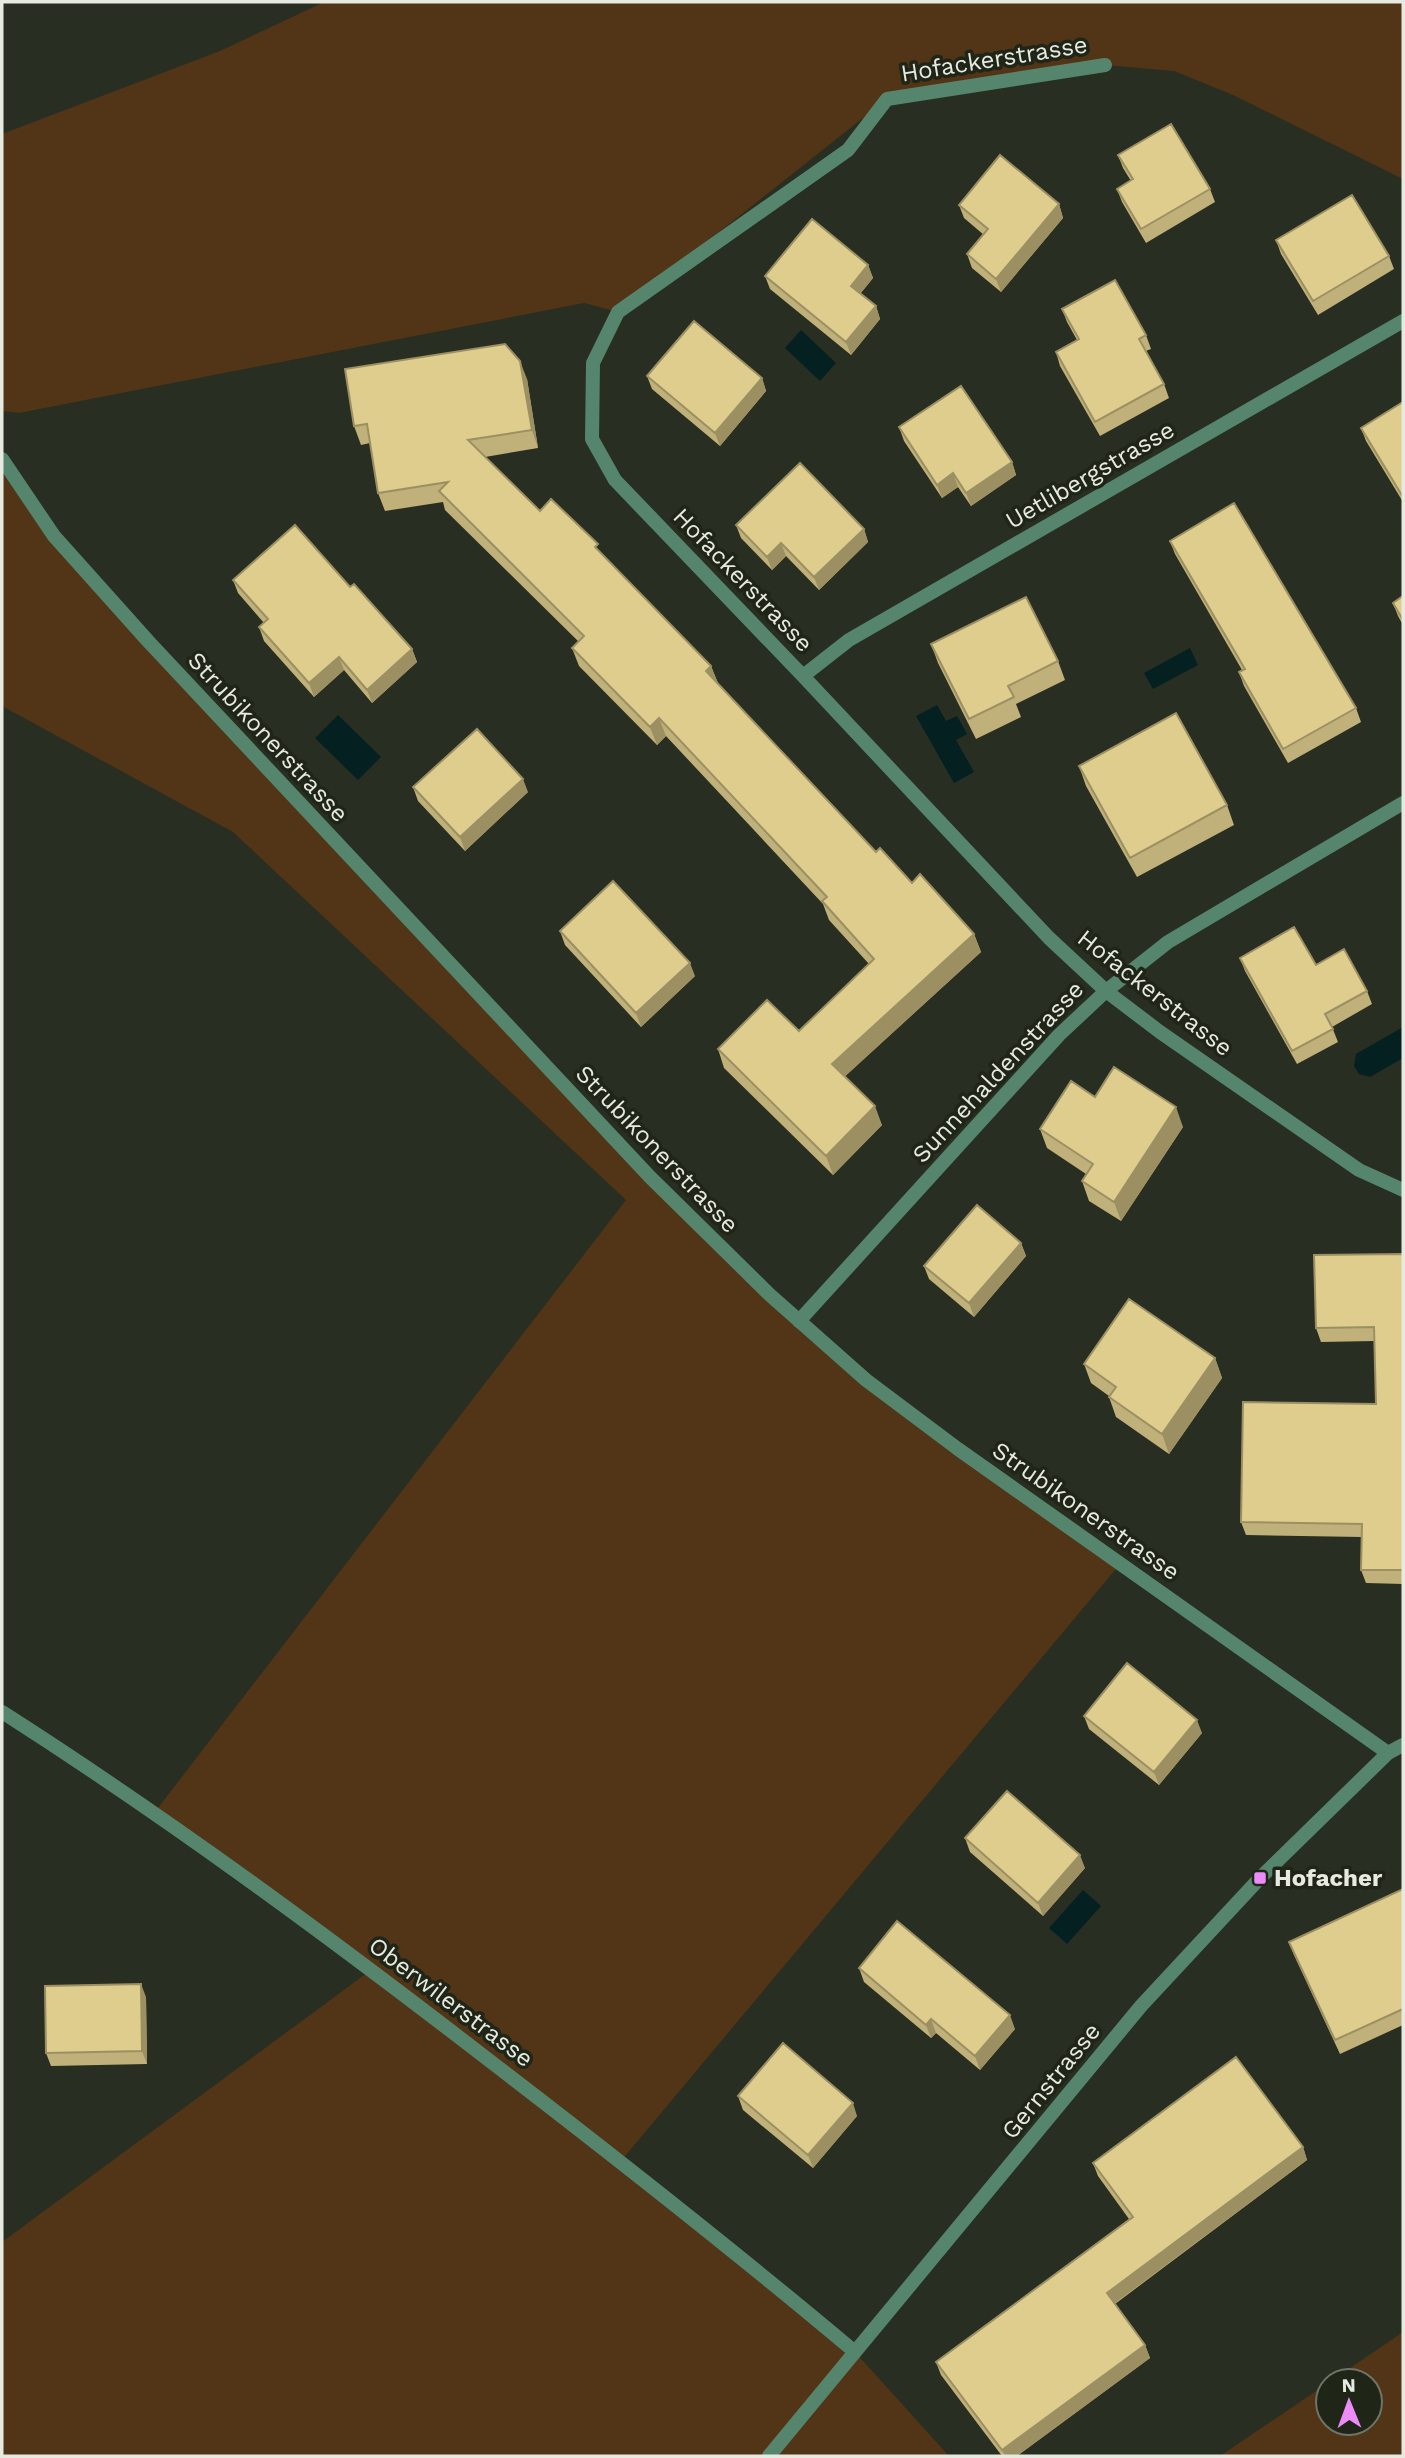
<svg xmlns="http://www.w3.org/2000/svg" width="1405" height="2458" viewBox="0 0 1405 2458" font-family="'Work Sans',sans-serif">
  <style>
    .green { fill: #523417 }
    .water { fill: #042020 }
    .lines { fill: none; stroke-linecap: round; stroke-linejoin: round }
    .minor { stroke: #55856c; stroke-width: 14 }
    .tertiary { stroke: #55856c; stroke-width: 14 }
    .wall { fill: #c0b079 }
    .shaded-wall { fill: #9c9063 }
    .building { fill: #dfcd8d; stroke: #9c9063; stroke-width: 2 }
    .poi-dot { fill: #ed8cf9; stroke: #1f2517; stroke-width: 2.5 }
    .labels { text-anchor: middle; stroke-width: 7; stroke-linejoin: round; paint-order: stroke }
    .street-label { font-size: 24px; fill: #e6eae1; stroke: #1f2517 }
    .poi-label { font-size: 24px; font-weight: bold; fill: #e6eae1; stroke: #1f2517; text-anchor: start }
  </style>
  <rect width="100%" height="100%" fill="#282e21"/>
  <path class="green" d="M324 2H1403V179L1233 95 1174 71 1105 65 887 99 618 312 584 303 19 413 2 411V134L220 51Z
    M2 459 54 536 650 1177 799 1321 1120 1564 621 2161 855 2352 949 2456H2V2242L371 1970 154 1813 626 1200 233 832 2 706Z
    M1403 2332V2456H1220L1328 2383V2423H1370V2381H1331Z"/>
  <path class="water" d="M801 330 836 363 820 381 785 348Z
    M1190 648 1198 665 1153 689 1144 673Z
    M937 705 946 721 957 716 967 734 956 740 974 772 954 783 916 716Z
    M338 715 381 757 358 780 315 738Z
    M1403 1027V1058L1370 1077 1359 1074 1354 1066 1356 1054Z
    M1083 1890 1101 1906 1067 1944 1049 1928Z"/>
  <g class="lines">
    <path class="minor" d="M1105 65 887 99 848 150 618 312 593 363 592 439 615 480 803 676 1049 938 1106 991 1160 1032 1359 1170 1403 1190
      M803 676 849 640 1403 321
      M799 1321 1059 1035 1106 991 1168 942 1403 803"/>
    <path class="tertiary" d="M2 459 54 536 148 641 650 1177 770 1295 866 1380 958 1449 1388 1753
      M2 1712C171 1820 332 1939 490 2061 614 2156 736 2252 855 2352
      M769 2456 1141 2006 1260 1878 1388 1753 1403 1745"/>
  </g>
  <path class="wall" d="M1118 155 1210 189 1215 202 1146 243 1122 202 1117 189 1131 181 1123 168Z
    M1059 204 1063 218 1001 292 972 268 967 254 984 235 964 218 959 205Z
    M1276 240 1389 256 1394 269 1318 315 1281 254Z
    M868 265 873 278 860 294 876 306 880 319 851 355 770 289 765 276Z
    M1062 309 1146 335 1151 349 1146 351 1164 384 1169 398 1100 436 1060 366 1056 352 1077 340 1067 322Z
    M647 376 762 378 766 391 720 446 652 389Z
    M527 379 538 448 485 457 540 511 601 553 711 666 718 683 876 852 974 934 981 952 845 1076 882 1125 833 1175 724 1068 718 1049 799 1031 869 964 829 920 823 904 666 736 657 745 579 666 572 648 579 642 445 510 443 502 385 511 378 493 370 443 361 445 354 426Z
    M1403 402V502L1366 441 1361 428Z
    M899 427 1012 462 1016 475 971 506 958 487 942 498 904 441Z
    M736 525 864 529 868 542 819 590 786 556 772 570 741 538Z
    M1170 541 1356 708 1361 722 1288 763 1244 686 1239 672 1242 670 1175 554Z
    M233 580 350 587 412 649 417 662 372 703 344 670 314 697 264 641 259 627 264 623 238 593Z
    M1403 596V625L1398 616 1393 603Z
    M931 644 1058 661 1065 680 1016 704 1021 717 976 739 938 663Z
    M1079 766 1227 805 1234 825 1137 877 1086 786Z
    M413 787 528 792 465 851 418 801Z
    M560 931 695 976 641 1027 565 945Z
    M1240 958 1367 991 1372 1004 1332 1027 1338 1042 1297 1064 1245 971Z
    M1095 1097 1183 1127 1121 1221 1089 1201 1082 1181 1086 1174 1047 1148 1040 1129Z
    M1021 1243 1026 1256 974 1317 929 1279 924 1266Z
    M1403 1254V1584L1366 1583 1361 1570 1362 1537 1246 1535 1241 1522 1376 1404 1374 1341 1321 1342 1316 1328Z
    M1215 1358 1222 1378 1169 1454 1116 1417 1109 1397V1396L1091 1383 1084 1364Z
    M1084 1716 1202 1733 1159 1785 1089 1729Z
    M965 1838 1085 1868 1043 1916 970 1852Z
    M1403 1889V2025L1340 2054 1294 1955 1289 1942Z
    M859 1968 1015 2029 980 2070 936 2033 931 2038 864 1982Z
    M146 1997 147 2064 51 2066 46 2053Z
    M738 2096 857 2116 813 2168 743 2110Z
    M1303 2147 1307 2160 1115 2304 1145 2345 1150 2358 1017 2456H1002L941 2375 936 2362 1129 2219 1098 2176 1093 2163Z"/>
  <path class="shaded-wall" d="M1059 204 1063 218 1001 292 996 279Z
    M868 265 873 278 856 299 851 286Z
    M876 306 880 319 851 355 846 342Z
    M520 361 527 379 538 448 532 430Z
    M762 378 766 391 720 446 715 433Z
    M1012 462 1016 475 971 506 966 493Z
    M953 473 958 487 942 498 937 485Z
    M864 529 868 542 819 590 814 577Z
    M781 543 786 556 772 570 767 557Z
    M412 649 417 662 372 703 367 690Z
    M339 657 344 670 314 697 309 683Z
    M711 666 718 684 706 671Z
    M659 718 666 736 657 745 650 727Z
    M523 779 528 792 465 851 460 837Z
    M974 934 981 952 839 1082 832 1064Z
    M690 963 695 976 641 1027 636 1013Z
    M875 1106 882 1125 833 1175 826 1156Z
    M1176 1107 1183 1127 1121 1221 1114 1202Z
    M1021 1243 1026 1256 974 1317 969 1303Z
    M1215 1358 1222 1378 1169 1454 1162 1434Z
    M1197 1720 1202 1733 1159 1785 1154 1772Z
    M1080 1855 1085 1868 1043 1916 1038 1903Z
    M141 1984 146 1997 147 2064 142 2051Z
    M1010 2015 1015 2029 980 2070 975 2056Z
    M931 2019 936 2033 931 2038 926 2025Z
    M853 2103 857 2116 813 2168 808 2155Z
    M1303 2147 1307 2160 1111 2306 1107 2293Z
    M1145 2345 1150 2358 1017 2456H1005L1002 2450Z"/>
  <path class="building" d="M1171 124 1210 189 1141 229 1117 189 1133 179 1118 155Z
    M1000 155 1059 204 996 279 967 254 988 229 959 205Z
    M1352 195 1389 256 1313 301 1276 240Z
    M812 219 868 265 851 286 876 306 846 342 765 276Z
    M1115 280 1146 335 1139 339 1164 384 1095 422 1056 352 1079 339 1062 309Z
    M694 321 762 378 715 433 647 376Z
    M505 344 520 361 532 430 468 440 540 511 551 499 598 544 595 547 711 666 706 671 876 852 880 848 912 883 920 874 974 934 832 1064 875 1106 826 1156 718 1049 767 1000 799 1031 874 959 822 901 827 897 659 718 650 727 572 648 584 636 439 491 448 482 378 493 367 424 354 426 345 369Z
    M961 386 1012 462 966 493 953 473 937 485 899 427Z
    M1403 402V497L1361 428Z
    M800 463 864 529 814 577 781 543 767 557 736 525Z
    M1234 503 1356 708 1283 749 1239 672 1245 669 1170 541Z
    M295 525 350 587 354 584 412 649 367 690 339 657 309 683 259 627 268 619 233 580Z
    M1403 596V620L1393 603Z
    M1026 597 1058 661 1008 686 1014 697 969 719 931 644Z
    M1176 713 1227 805 1130 858 1079 766Z
    M477 729 523 779 460 837 413 787Z
    M613 881 690 963 636 1013 560 931Z
    M1294 927 1316 965 1344 949 1367 991 1325 1014 1333 1029 1292 1051 1240 958Z
    M1114 1067 1176 1107 1114 1202 1082 1181 1093 1164 1040 1129 1071 1081 1095 1097Z
    M977 1205 1021 1243 969 1303 924 1266Z
    M1403 1254V1570H1361L1362 1524 1241 1522 1243 1402 1376 1404 1374 1327 1316 1328 1314 1255Z
    M1129 1299 1215 1358 1162 1434 1109 1397 1116 1387 1084 1364Z
    M1127 1663 1197 1720 1154 1772 1084 1716Z
    M1007 1791 1080 1855 1038 1903 965 1838Z
    M1403 1889V2009L1335 2040 1289 1942Z
    M897 1921 1010 2015 975 2056 931 2019 926 2025 859 1968Z
    M141 1984 142 2051 46 2053 45 1986Z
    M783 2043 853 2103 808 2155 738 2096Z
    M1236 2057 1303 2147 1107 2293 1145 2345 1002 2450 936 2362 1133 2217 1093 2163Z"/>
  <rect class="poi-dot" x="1253" y="1871" width="14" height="14" rx="3.5"/>
  <g class="labels">
    <g class="street-label">
      <text transform="translate(994 59) rotate(-9)" y="8">Hofackerstrasse</text>
      <text transform="translate(1090 475) rotate(-30)" y="8">Uetlibergstrasse</text>
      <text transform="translate(743 580) rotate(46)" y="8">Hofackerstrasse</text>
      <text transform="translate(268 737) rotate(47)" y="8">Strubikonerstrasse</text>
      <text transform="translate(1155 993) rotate(38)" y="8">Hofackerstrasse</text>
      <text transform="translate(998 1072) rotate(-47)" y="8">Sunnehaldenstrasse</text>
      <text transform="translate(657 1149) rotate(46)" y="8">Strubikonerstrasse</text>
      <text transform="translate(1086 1511) rotate(35)" y="8">Strubikonerstrasse</text>
      <text transform="translate(451 2002) rotate(37)" y="8">Oberwilerstrasse</text>
      <text transform="translate(1051 2081) rotate(-51)" y="8">Gernstrasse</text>
    </g>
    <g class="poi-label">
      <text x="1274" y="1886">Hofacher</text>
    </g>
  </g>
  <rect width="1405" height="2458" fill="none" stroke="#e6eae1" stroke-width="7"/>
  <g transform="translate(1349 2402) rotate(359)"><circle r="33" fill="#1f2517" stroke="#6f7468" stroke-width="2"/>
  <path d="M0-5L12 26L0 18L-12 26Z" fill="#ed8cf9"/>
  <text y="-10" font-size="19" font-weight="bold" text-anchor="middle" fill="#e6eae1">N</text>
  </g>
</svg>
